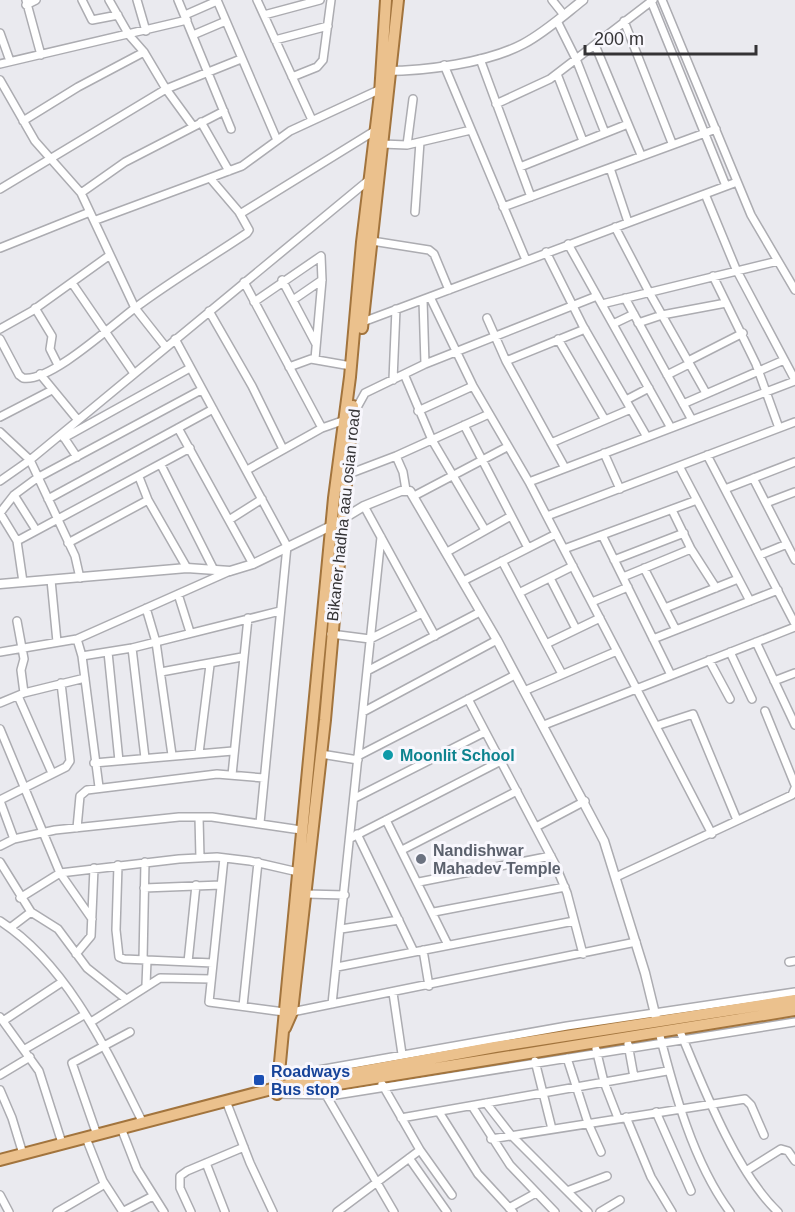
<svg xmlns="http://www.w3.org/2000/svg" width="795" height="1212" viewBox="0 0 795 1212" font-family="Arial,sans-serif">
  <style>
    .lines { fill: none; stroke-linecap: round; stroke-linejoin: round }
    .minor-casing { stroke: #acacb1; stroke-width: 10 }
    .tertiary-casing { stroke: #acacb1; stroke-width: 11 }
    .primary-casing { stroke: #a2743d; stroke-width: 14 }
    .minor { stroke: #fff; stroke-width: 7 }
    .tertiary { stroke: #fff; stroke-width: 8 }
    .primary { stroke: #ebc18d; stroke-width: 10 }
    .culture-dot { fill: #0f9aa8; stroke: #f8f7fd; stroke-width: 2 }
    .worship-dot { fill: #6b7280; stroke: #f8f7fd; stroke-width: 2 }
    .transit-dot { fill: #1a4fb4; stroke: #f8f7fd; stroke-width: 2 }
    .labels { text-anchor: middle; stroke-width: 6; stroke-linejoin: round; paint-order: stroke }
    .street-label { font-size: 16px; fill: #343335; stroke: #f8f7fd }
    .culture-label { font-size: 16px; font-weight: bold; fill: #0d838f; stroke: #f8f7fd; text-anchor: start }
    .worship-label { font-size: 16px; font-weight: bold; fill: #5b616d; stroke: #f8f7fd; text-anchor: start }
    .transit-label { font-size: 16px; font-weight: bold; fill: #164399; stroke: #f8f7fd; text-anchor: start }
  </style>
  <rect width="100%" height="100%" fill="#eaeaef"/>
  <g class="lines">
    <defs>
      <path id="minor" d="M26 0 41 55
        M82 0 92 20 118 15
        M109 0 129 35 144 52 166 89 193 126
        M137 0 146 31
        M178 0 231 129
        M217 0 277 140
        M257 0 312 120
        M552 0 564 15
        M662 0 751 215 795 290
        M651 1 726 186
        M26 5 36 0
        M185 15 217 1
        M264 15 320 0
        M557 21 576 59 605 133
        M624 21 672 143
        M0 33 10 61
        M193 35 226 21
        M275 40 328 26
        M595 45 641 155
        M480 59 531 197
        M0 64 187 20
        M444 65 526 260
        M557 74 583 141
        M292 77 317 67 323 60 331 0
        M0 80 35 141 81 193 135 308 165 346
        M496 104 550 79 653 0
        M23 121 78 87 144 52
        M201 122 229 171
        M382 144 407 145 471 130
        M407 145 413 99
        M520 167 628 124
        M610 168 628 222
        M0 189 166 89 241 59
        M81 193 125 162 224 111
        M705 194 736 269 795 380
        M503 207 716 129
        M415 212 420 142
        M240 214 376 130
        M96 220 242 166 290 131 383 88
        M615 227 649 292 706 393
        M372 241 429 250 434 254 449 290
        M568 244 671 428
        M0 248 90 212
        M546 252 583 326 647 437
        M713 276 756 364 779 428
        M282 280 316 344
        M244 282 322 428
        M72 283 133 372
        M430 297 473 386 529 482 712 834
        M625 298 692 420
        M293 300 322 280
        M423 300 425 364
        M254 302 321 256 322 280 315 359
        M602 304 778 261
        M35 308 52 336 50 349 58 365
        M209 311 252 386 283 449
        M487 318 506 361 565 468
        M360 323 737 182
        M638 323 662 315 726 303
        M613 324 634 314
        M0 329 32 311 110 255
        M0 339 19 375 23 378C50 383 113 324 135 308 171 281 210 258 247 233L249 230 239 212 210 178
        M175 339 287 546 260 823
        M558 339 605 420
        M506 361 585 329
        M688 361 743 333
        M289 367 311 359 351 366
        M40 374 77 419
        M404 374 432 440 485 530
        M667 375 689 364
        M393 380 396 309
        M626 400 649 388
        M683 404 784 360
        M355 411 365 393 425 364 597 296
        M418 411 473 386
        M0 417 52 390
        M464 425 528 548
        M178 428 253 564
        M0 432 30 460 75 556 80 578
        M63 436 77 457
        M64 438 190 368
        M551 443 631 409
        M604 453 620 489
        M707 455 795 624
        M396 456 403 472 406 490
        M161 465 213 568
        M679 466 750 601
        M247 470 322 428 345 420
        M346 475 396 456 489 414
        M139 477 148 500 187 568
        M753 478 795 560
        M0 481 30 460 370 179
        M529 482 795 381
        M725 489 795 462
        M14 495 36 530
        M414 496 507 447
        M48 499 213 409
        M766 503 795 492
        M364 506 435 636
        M672 510 691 549 716 588
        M547 516 795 422
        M229 520 262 499
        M602 535 671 675
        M17 541 190 448
        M68 543 148 500
        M564 549 697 500
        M447 552 511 516
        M760 555 787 544
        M614 560 684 533
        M502 561 546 644 600 618
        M644 568 676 630
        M623 577 691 549
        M550 578 576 629
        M51 580 57 642
        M463 581 556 534
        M23 582 17 541 0 513 14 495 37 478 201 390
        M519 593 573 566
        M178 594 190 632
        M592 602 628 587
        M146 608 156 642 172 755
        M665 608 738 579
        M17 621 24 659 21 670 24 693
        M331 634 370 639 422 613
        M77 639 82 656 99 787
        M653 639 778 590
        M756 642 795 725
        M546 644 562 674
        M132 648 145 758
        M0 652 77 639 230 571
        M108 652 119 761
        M730 652 752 699
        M82 656 132 648 280 611
        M709 660 730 699
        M367 671 480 612
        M161 672 242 657
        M774 681 795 673
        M524 691 617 651
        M18 696 52 773
        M468 699 555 864 567 893 583 954
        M0 703 24 693 85 678
        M765 711 795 785
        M363 712 497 640
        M544 725 795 627
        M656 726 693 714 737 820
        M0 729 60 873 92 919
        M199 753 210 665
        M321 754 358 760
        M358 756 515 675
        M94 763 233 751
        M232 775 248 618
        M355 798 485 732
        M0 800 66 767 70 761 61 683
        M0 801 14 839
        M199 817 200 858
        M386 820 448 945
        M536 827 585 801
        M77 828 80 796 87 790 217 774 264 778
        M357 834 414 952
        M351 838 501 761
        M0 846 14 839 55 830 179 817H212L301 830
        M402 850 517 791
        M224 858 209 1002 284 1012
        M0 862 31 912 58 929 87 968 126 999
        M118 865 116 930 119 957 124 959 213 963
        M616 877 792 795 795 788
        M419 882 551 856
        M144 888 221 885
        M306 894 345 895
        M20 898 60 873 179 859 217 857 250 861 298 872
        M434 912 565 887
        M0 921C68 965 107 1051 142 1121
        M10 928 31 912
        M341 929 399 920
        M423 950 429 986
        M76 954 91 936 94 868
        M143 960 145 862
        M188 962 196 885
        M789 962 795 961
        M337 967 574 921
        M146 985 147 960
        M393 993 402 1054
        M332 1004 381 537
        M243 1006 258 862
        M292 1012 636 942
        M0 1017 39 1071 62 1143
        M3 1021 62 982
        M91 1022 160 978 211 979
        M679 1029C702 1084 735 1171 778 1212
        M659 1032C674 1091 693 1162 730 1212
        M628 1044 634 1077
        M25 1049 84 1015
        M596 1049 604 1082 618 1118
        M567 1058 588 1123 601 1152
        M535 1061 552 1129
        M0 1075 30 1057
        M289 1083 298 1075 313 1071 567 1026 795 992
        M0 1090 12 1118 23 1154
        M277 1094 336 1095 795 1022
        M326 1095 394 1212
        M486 1103 511 1135 588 1212
        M228 1106 250 1163 273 1212
        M472 1106 510 1165 555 1212
        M439 1112 478 1174 513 1212
        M656 1112 691 1191
        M626 1117 651 1177 672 1212
        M401 1118 667 1071
        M123 1133 137 1169 164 1212
        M97 1135 72 1063 130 1032
        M491 1139 745 1099 751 1105 764 1135
        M88 1143 103 1181 123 1212
        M420 1150 452 1195
        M409 1158 447 1212
        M206 1163 225 1212
        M746 1171 781 1149 788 1151 795 1161
        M567 1191 607 1176
        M0 1195 9 1212
        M509 1208 536 1193
        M57 1212 105 1184
        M122 1212 153 1196
        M191 1212 180 1188V1176L187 1171 244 1147
        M337 1212 420 1150 382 1084
        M600 1212 620 1200"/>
      <path id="tertiary" d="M385 71C425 71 487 63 523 44 544 33 564 15 583 0
        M0 584 187 568 230 571 253 564 331 526 364 506 401 491H410L497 640 604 841 645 973 657 1022"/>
      <path id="primary" d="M362 328 398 0
        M285 1028 292 1012 325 720 353 406
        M295 1091 795 1010
        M277 1094 334 498 350 377 362 242 380 94 386 0
        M0 1160 287 1085 495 1047 795 1000"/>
    </defs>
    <use href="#minor" class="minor-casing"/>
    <use href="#tertiary" class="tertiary-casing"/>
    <use href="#primary" class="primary-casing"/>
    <use href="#minor" class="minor"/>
    <use href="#tertiary" class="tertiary"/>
    <use href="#primary" class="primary"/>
  </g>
  <circle class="culture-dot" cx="388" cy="755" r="6"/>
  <circle class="worship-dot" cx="421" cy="859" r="6"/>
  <rect class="transit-dot" x="253" y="1074" width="12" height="12" rx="3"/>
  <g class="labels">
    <g class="street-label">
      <text transform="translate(343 515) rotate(-84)" y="6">Bikaner hadha aau osian road</text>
    </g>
    <g class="culture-label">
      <text x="400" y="761">Moonlit School</text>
    </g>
    <g class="worship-label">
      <text x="433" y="856">Nandishwar<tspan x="433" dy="18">Mahadev Temple</tspan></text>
    </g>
    <g class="transit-label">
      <text x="271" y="1077">Roadways<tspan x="271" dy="18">Bus stop</tspan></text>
    </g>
  </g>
  <path d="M585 45v9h171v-9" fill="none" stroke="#343335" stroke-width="3"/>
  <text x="594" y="45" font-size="18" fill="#343335" stroke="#f8f7fd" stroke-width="4.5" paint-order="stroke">200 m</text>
</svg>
